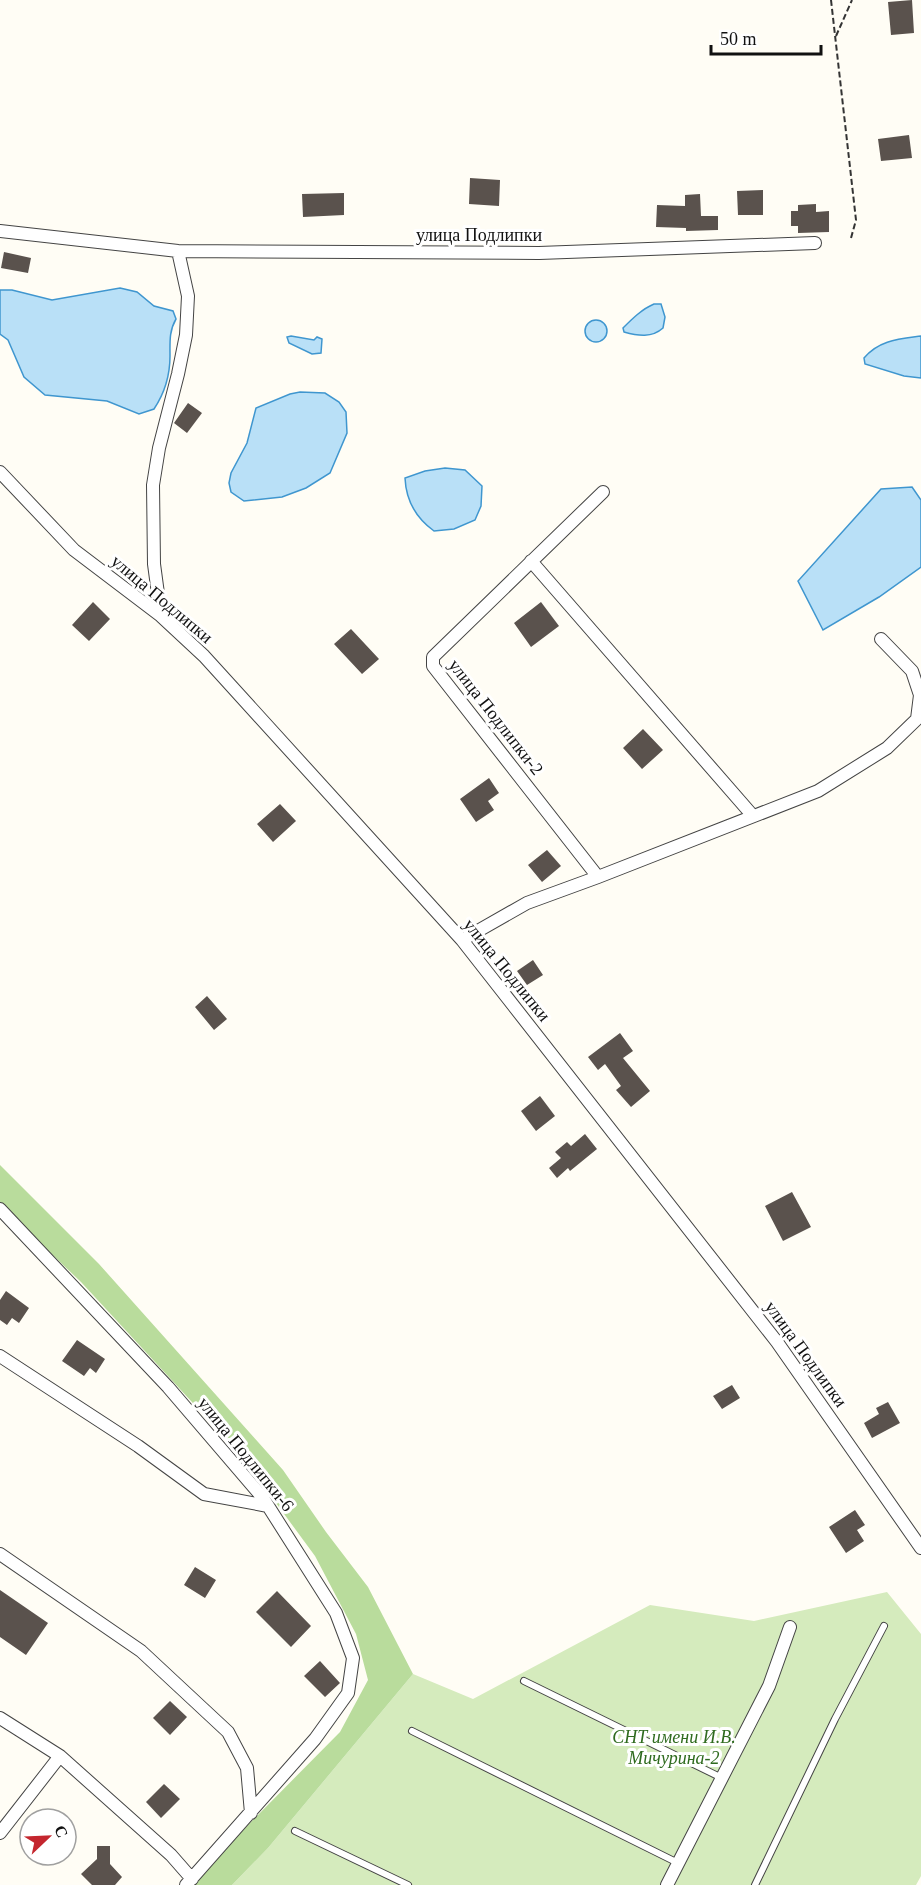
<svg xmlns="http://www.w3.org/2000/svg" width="921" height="1885" viewBox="0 0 921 1885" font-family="Georgia,serif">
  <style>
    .green { fill: #d5ebbd }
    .forest { fill: #b9dc9c }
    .water { fill: #b9e0f7; stroke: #3f96cf; stroke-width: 1.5 }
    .building { fill: #5a524d }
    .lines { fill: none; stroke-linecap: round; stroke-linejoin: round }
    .service-casing { stroke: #444; stroke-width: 8 }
    .minor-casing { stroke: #444; stroke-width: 14 }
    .path { stroke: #333; stroke-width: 2; stroke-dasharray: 6 3; stroke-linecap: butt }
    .service { stroke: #fff; stroke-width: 6 }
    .minor { stroke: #fff; stroke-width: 12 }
    .labels { text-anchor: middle; stroke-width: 6; stroke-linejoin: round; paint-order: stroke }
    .street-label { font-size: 18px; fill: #111; stroke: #fff }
    .park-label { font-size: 18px; font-style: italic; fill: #2f6b1f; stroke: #fff }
  </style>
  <rect width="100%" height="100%" fill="#fffdf5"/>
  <path class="green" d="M887 1592 921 1634V1876L916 1885H232L268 1848 413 1674 473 1699 650 1605 754 1621Z"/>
  <path class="forest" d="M0 1165 99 1264 283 1470 326 1532 368 1587 413 1674 268 1848 232 1885H193L244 1829 340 1732 368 1680 356 1634 315 1556 240 1454 81 1282 0 1205Z"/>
  <path class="water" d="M120 288 137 292 154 306 173 311 176 319C169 331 170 342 170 356 170 375 164 394 154 409L139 414 107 401 45 395 24 377 8 340 0 334V290H12L52 300Z
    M654 304H661L665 317 663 328C652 338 638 336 624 332L623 328C632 319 642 309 654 304Z
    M585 331a11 11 0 1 1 22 0a11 11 0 1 1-22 0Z
    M291 336 314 340 317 337 322 339 321 353 312 354 289 343 287 337Z
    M921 336V378L904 376 865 364 864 358C879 340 899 339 921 336Z
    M300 392 325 393 339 402 346 412 347 433 330 473 306 488 282 497 244 501 231 492 229 483 231 473 247 443 256 408 290 394Z
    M445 468 465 470 482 486 481 506 475 520 454 529 434 531C416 518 406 501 405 478L425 471Z
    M912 487 921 500V567L879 597 823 630 798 581 881 489Z"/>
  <path class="building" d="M912 0 914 33 891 35 888 2Z
    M909 135 912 158 881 161 878 139Z
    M470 178 500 180 499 206 469 204Z
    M763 190V215H738L737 191Z
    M344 193V215L303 217 302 194Z
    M700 194 701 216H718V230L686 231V228L656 227 657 205 685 206V195Z
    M816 204V212L829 211V232L798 233V226H791V211H798V205Z
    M4 252 31 258 28 273 1 268Z
    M188 403 202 413 187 433 174 423Z
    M93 602 110 619 89 641 72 625Z
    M541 602 559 626 531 647 514 623Z
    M351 629 379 659 362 674 334 644Z
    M643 729 663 750 642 769 623 748Z
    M489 778 499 793 488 801 494 810 476 822 460 799Z
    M280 804 296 821 273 842 257 824Z
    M547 850 561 866 542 882 528 865Z
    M533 960 543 975 527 985 517 971Z
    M207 996 227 1019 214 1030 195 1007Z
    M620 1033 633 1051 623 1058 650 1091 631 1107 616 1090 621 1086 605 1064 598 1070 588 1057Z
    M540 1096 555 1116 536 1131 521 1111Z
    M585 1134 597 1149 570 1171 568 1168 557 1178 549 1168 561 1158 555 1152 567 1142 571 1146Z
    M792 1192 811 1227 783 1241 765 1206Z
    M6 1291 29 1308 19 1323 12 1318 7 1325 0 1320V1300Z
    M77 1340 105 1359 96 1373 90 1368 84 1376 62 1361Z
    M732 1385 740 1398 722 1409 713 1396Z
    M888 1402 900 1423 872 1438 864 1423 879 1414 876 1408Z
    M855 1510 865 1525 857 1530 864 1541 846 1553 829 1527Z
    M195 1567 216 1580 205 1598 184 1585Z
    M0 1590 48 1623 26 1655 0 1637Z
    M277 1591 311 1626 291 1647 256 1612Z
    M320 1661 340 1683 325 1697 304 1676Z
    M170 1701 187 1717 170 1735 153 1718Z
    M164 1784 180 1799 161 1818 146 1802Z
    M97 1846H110V1864L122 1877 115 1885H92L81 1874 97 1859Z"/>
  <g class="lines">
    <defs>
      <path id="service" d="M524 1681 722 1778
        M412 1731 678 1863
        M295 1831 408 1885
        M755 1885 835 1719 884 1626"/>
      <path id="minor" d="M0 231 178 251 539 253 815 243
        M0 472 74 550 161 616 204 656 462 940 777 1342 921 1548
        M531 561 753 816
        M161 616 154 564 153 485 159 448 178 374 186 335 188 296 178 251
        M598 877 433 666V657L603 492
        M462 940 527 903 598 877 818 791 887 748 917 719 920 695 912 671 881 639
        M0 1209 168 1387 263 1498 336 1613 353 1658 348 1693 315 1739 186 1885
        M0 1356 138 1446 204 1494 268 1506
        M0 1554 141 1651 228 1732 247 1768 251 1813
        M0 1718 60 1756 171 1855 192 1879
        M0 1833 60 1756
        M667 1885 769 1686 790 1627"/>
    </defs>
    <use href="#service" class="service-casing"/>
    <use href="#minor" class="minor-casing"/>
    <path class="path" d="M831 0 856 220 851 238
      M836 36 852 0"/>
    <use href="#service" class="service"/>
    <use href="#minor" class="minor"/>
  </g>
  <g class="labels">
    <g class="street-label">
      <text x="479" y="241">улица Подлипки</text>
      <text transform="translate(162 599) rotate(40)" y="6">улица Подлипки</text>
      <text transform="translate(496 717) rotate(52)" y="6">улица Подлипки-2</text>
      <text transform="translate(507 970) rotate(51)" y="6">улица Подлипки</text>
      <text transform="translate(806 1354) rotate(54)" y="6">улица Подлипки</text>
      <text transform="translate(246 1454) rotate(51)" y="6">улица Подлипки-6</text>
    </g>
    <g class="park-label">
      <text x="674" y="1743">СНТ имени И.В.<tspan x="674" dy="21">Мичурина-2</tspan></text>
    </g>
  </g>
  <g transform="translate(48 1837) rotate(67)"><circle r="28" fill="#ffffff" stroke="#a0a0a0" stroke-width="1.5"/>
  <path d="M0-4.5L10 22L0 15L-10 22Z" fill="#c4262e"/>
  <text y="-9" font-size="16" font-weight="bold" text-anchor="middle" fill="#111111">С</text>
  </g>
  <path d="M711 45v9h110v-9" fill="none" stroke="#111111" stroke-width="3"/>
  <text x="720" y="45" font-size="18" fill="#111111" stroke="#ffffff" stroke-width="4.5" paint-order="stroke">50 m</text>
</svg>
